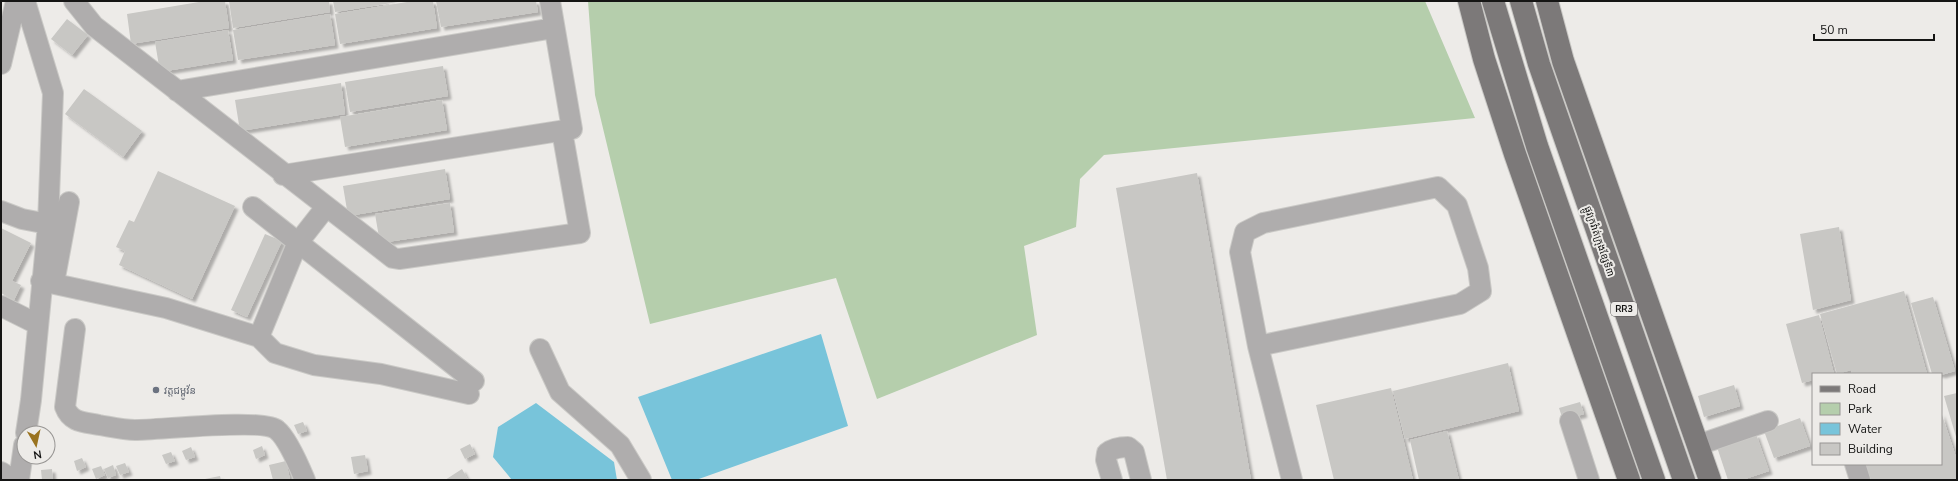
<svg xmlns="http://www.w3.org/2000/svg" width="1958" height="481" viewBox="0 0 1958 481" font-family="'Nunito Sans','Noto Sans Khmer',sans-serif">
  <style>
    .green { fill: #b5ceac }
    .water { fill: #78c4da }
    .building { fill: #c8c7c4; filter: url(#shadow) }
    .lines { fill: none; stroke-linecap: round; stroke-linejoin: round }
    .minor-casing { stroke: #cac9c6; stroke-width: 22 }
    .major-casing { stroke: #cac9c6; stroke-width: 24 }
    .minor { stroke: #afadad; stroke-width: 20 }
    .major { stroke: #7c7979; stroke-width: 22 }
    .worship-dot { fill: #6b7280; stroke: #edebe8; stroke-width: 1.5 }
    .labels { text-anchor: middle; stroke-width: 4; stroke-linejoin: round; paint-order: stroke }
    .shield { fill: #edebe8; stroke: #565554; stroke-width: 1 }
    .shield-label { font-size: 9px; font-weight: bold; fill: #151514 }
    .street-label { font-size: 10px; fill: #151514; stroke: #edebe8 }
    .worship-label { font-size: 10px; fill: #5b616d; stroke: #edebe8; text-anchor: start }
  </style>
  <defs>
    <filter id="shadow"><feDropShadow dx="3.5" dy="3.5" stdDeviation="1" flood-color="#0004"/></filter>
  </defs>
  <rect width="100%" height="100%" fill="#edebe8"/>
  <path class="green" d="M588 1H1425L1475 118 1104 155 1080 179 1076 227 1024 246 1037 335 877 399 836 278 650 324 595 95Z"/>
  <path class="water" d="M821 334 848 426 696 480H672L638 397Z
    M536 403 614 462 617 480H512L493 457 498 427Z"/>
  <path class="building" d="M205 1H225L229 28 131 44 127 14Z
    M229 1H329L330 12 233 28Z
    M333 1H398V2L335 12Z
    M413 1H433L437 28 340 44 335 14Z
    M436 1H536L538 12 441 27Z
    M330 14 335 45 238 60 233 30Z
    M67 19 88 35 72 55 51 39Z
    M228 30 233 60 160 72 155 42Z
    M443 66 448 96 350 112 345 82Z
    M341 83 345 114 240 131 235 100Z
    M84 89 142 131 123 157 65 114Z
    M442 100 447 130 345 147 340 117Z
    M445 169 450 199 348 216 343 186Z
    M158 171 235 206 192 299 119 265 125 251 116 247 129 220 134 222Z
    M1197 173 1251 480H1167L1116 188Z
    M450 203 454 232 380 243 375 214Z
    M1839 227 1851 300 1813 310 1800 234Z
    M1 228 31 243 12 281 21 285 14 300 1 293Z
    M265 234 282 241 247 317 231 310Z
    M1904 291 1927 374H1852L1851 370 1837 374 1820 314Z
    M1933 297 1955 371 1941 375V374H1932L1911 303Z
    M1819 315 1834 374H1813V380L1802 383 1786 324Z
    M1508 363 1519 411 1405 439 1393 391Z
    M1734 385 1740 406 1704 417 1698 396Z
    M1391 388 1413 480H1334L1316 405Z
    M1957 393V440L1944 396Z
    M1580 402 1584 414 1563 420 1559 408Z
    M1941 412 1957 460V480H1871L1865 464H1941Z
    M1800 418 1810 446 1774 458 1764 431Z
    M303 422 307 431 298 434 294 425Z
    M1447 431 1459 480H1419L1410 440Z
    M1756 434 1769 471 1742 480H1728L1717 447Z
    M470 444 475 454 465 459 460 449Z
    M262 446 265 455 256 459 253 450Z
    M191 447 195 457 186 460 182 451Z
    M171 452 175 461 166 464 162 455Z
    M365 455 368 471 354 474 351 457Z
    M82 458 86 467 77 471 74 461Z
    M286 461 290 480H273L269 465Z
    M125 463 129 472 120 475 116 466Z
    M113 465 116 475 108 478 104 469Z
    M101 466 105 475 96 479 92 469Z
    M52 469 53 480H42L41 470Z
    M462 469 468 480H445Z
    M220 476 221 480H205V479Z"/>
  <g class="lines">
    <defs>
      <path id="minor" d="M25 1 53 93 48 224 31 400 26 433
        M74 1 94 26 393 258 399 259 580 233 562 131
        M1 64 16 1
        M177 91 554 28
        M283 175 572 129 550 1
        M253 207 474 381
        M1 211 22 219 48 224
        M41 281 166 308 259 337 297 244 326 207
        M54 283 69 202
        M1 306 37 324
        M75 329 65 407C71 423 84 422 99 425 111 427 124 430 135 430 160 430 263 418 277 430 287 438 300 468 305 480
        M259 337 275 353 314 365 381 374 469 394
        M1258 346 1240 252 1245 232 1263 223 1438 187 1457 205 1478 268 1481 291 1460 304 1258 346 1292 480
        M540 349 560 392 620 445 641 480
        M1570 421 1589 480
        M1698 445 1768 421
        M1855 464 1860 480
        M1 472 14 480
        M19 480 24 445
        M1112 480 1106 460 1107 453C1113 448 1120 447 1128 447L1134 452 1141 480"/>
      <path id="major" d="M1469 1 1484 59 1515 154 1629 480
        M1493 1 1537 146 1654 480
        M1521 1 1539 64 1684 480
        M1547 1 1563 61 1710 480"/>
    </defs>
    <use href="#minor" class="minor-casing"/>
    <use href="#major" class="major-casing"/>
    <use href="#minor" class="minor"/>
    <use href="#major" class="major"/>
  </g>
  <circle class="worship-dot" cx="156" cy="390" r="4"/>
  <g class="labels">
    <rect class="shield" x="1611" y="302" width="26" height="14" rx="3"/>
    <g class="shield-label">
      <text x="1624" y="312">RR3</text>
    </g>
    <g class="street-label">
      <text transform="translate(1600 241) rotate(71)" y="4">ផ្លូវក្រវ៉ាត់ក្រុងខ្សែទី៣</text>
    </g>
    <g class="worship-label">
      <text x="164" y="394">វត្តជម្ពូវ័ន</text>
    </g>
  </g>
  <rect width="1958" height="481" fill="none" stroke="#151514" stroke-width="4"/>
  <rect x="1812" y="373" width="130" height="92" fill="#edebe8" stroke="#979593"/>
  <rect x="1820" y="386" width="20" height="6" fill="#7c7979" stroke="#979593"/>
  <text x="1848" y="393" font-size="12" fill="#151514">Road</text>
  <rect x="1820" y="403" width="20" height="12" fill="#b5ceac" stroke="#979593"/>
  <text x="1848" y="413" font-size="12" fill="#151514">Park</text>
  <rect x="1820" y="423" width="20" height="12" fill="#78c4da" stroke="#979593"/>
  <text x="1848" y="433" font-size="12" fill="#151514">Water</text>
  <rect x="1820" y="443" width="20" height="12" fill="#c8c7c4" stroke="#979593"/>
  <text x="1848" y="453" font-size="12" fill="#151514">Building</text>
  <g transform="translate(36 445) rotate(171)"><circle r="19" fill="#edebe8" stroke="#979593"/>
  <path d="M0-3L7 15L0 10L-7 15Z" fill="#9a731f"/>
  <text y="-6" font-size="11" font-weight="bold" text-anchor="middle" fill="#151514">N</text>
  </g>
  <path d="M1814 34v6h120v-6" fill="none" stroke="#151514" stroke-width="2"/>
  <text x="1820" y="34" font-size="12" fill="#151514" stroke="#edebe8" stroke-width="3" paint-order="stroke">50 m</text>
</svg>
